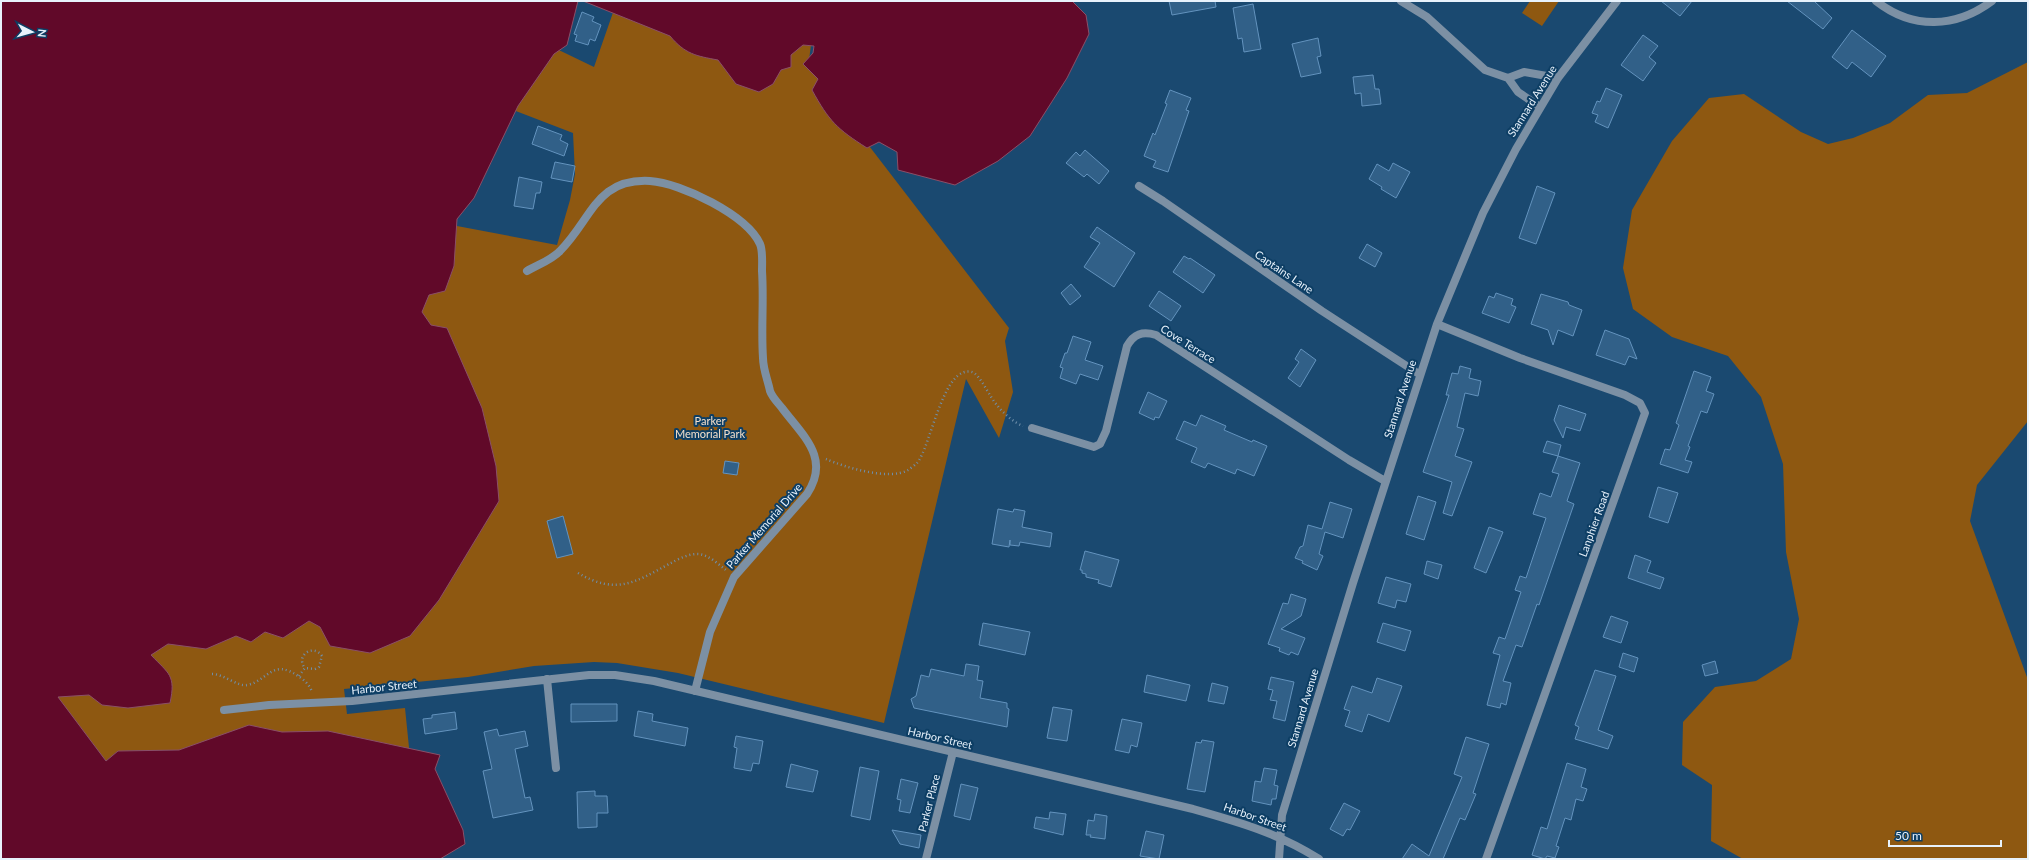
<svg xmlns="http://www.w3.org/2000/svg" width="2029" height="860" viewBox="0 0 2029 860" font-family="Lato,sans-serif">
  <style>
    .green { fill: #8e5811 }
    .water { fill: #610929; stroke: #8a4f68 }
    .building { fill: #316088; stroke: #6393be }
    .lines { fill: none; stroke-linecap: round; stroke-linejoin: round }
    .path { stroke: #6f8faa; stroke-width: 2.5; stroke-dasharray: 1 3; stroke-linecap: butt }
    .street { stroke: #7c90a4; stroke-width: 8 }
    .labels { text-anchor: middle; stroke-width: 4; stroke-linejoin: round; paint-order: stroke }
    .street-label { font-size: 11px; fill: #e8f2fc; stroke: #0d3e64 }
    .park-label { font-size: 11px; fill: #f5e0cb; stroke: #0d3e64 }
  </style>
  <rect width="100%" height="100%" fill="#1a4970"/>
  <path class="green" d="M617 1 811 45 809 60 853 125 1009 328 1005 341 1013 392 999 438 966 379 884 723 678 673 617 663 594 662 534 666 468 677 344 689 347 714 405 708 411 767 179 750 118 751 106 761 57 697 144 653 419 320 441 223 557 245 570 200 575 174 573 133 503 106 538 40 594 67Z
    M1530 1H1559L1542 26 1522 13Z
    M2028 62V421L1977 485 1970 521 2028 680V859H1743L1711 841 1712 785 1682 765 1683 722 1715 687 1756 681 1791 659 1799 619 1786 552 1783 464 1761 397 1728 356 1672 337 1633 309 1623 268 1632 210 1672 141 1709 98 1744 94 1801 132 1828 144 1853 138 1890 123 1928 95 1967 93Z"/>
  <path class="water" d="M1 1H578L567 45 554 54 518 106 474 198 457 219 454 266 445 291 429 295 422 312 431 325 447 328 482 408 496 466 499 501 439 600 410 636 370 653 330 646 320 627 309 621 283 638 265 632 251 642 236 636 206 649 168 644 151 655C169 674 176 675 170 703L128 708 102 705 89 695 58 697 106 761 118 751 179 750 249 725 282 732 328 731 440 755 435 769 463 830 465 844 440 859H1Z
    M583 1H1072L1086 15 1089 34 1067 78 1030 136 998 161 955 185 898 170 897 152 879 142 867 148C837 129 829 121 812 90L818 79 803 64 813 53 814 46 803 45 791 55V67L781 70 773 84 759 92 736 84 718 60C696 56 685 54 670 36Z"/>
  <path class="building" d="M1169 1H1215L1216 7 1172 15Z
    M1661 1H1692L1680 16Z
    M1787 1H1814L1832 18 1823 29Z
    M1253 4 1261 49 1244 52 1242 38 1238 39 1233 8Z
    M582 12 594 17 592 21 601 25 595 41 590 39 588 45 575 41 577 35 574 34Z
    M1852 30 1886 56 1871 77 1852 62 1847 69 1832 57Z
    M1643 35 1658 46 1649 57 1656 63 1643 81 1621 65Z
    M1318 38 1321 56 1317 57 1321 73 1301 77 1292 44Z
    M1373 75 1375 89H1379L1381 104 1362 106 1361 93 1355 94 1353 77Z
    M1606 88 1622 95 1608 128 1595 122 1598 115 1592 113 1597 101 1600 102Z
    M1170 90 1191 98 1186 110 1189 111 1168 172 1153 167 1156 161 1144 156 1153 133 1155 135 1167 104 1165 103Z
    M538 126 562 135 560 140 568 144 564 156 532 144Z
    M1085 150 1109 171 1099 184 1087 174 1084 177 1066 163 1076 152 1080 156Z
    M555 162 575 166 572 182 551 178Z
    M1393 163 1410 172 1396 198 1381 189 1382 187 1369 179 1377 164 1389 171Z
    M519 177 542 182 540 193H536L533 209 514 206Z
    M1537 186 1555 193 1536 244 1519 238Z
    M1097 227 1135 253 1114 287 1084 267 1100 243 1090 237Z
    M1367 244 1382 253 1375 267 1359 258Z
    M1184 256 1189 259 1190 258 1215 275 1203 293 1173 272Z
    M1071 284 1081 296 1070 305 1061 293Z
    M1159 291 1181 306 1171 321 1149 306Z
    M1496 293 1513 299 1511 305 1516 307 1509 323 1482 313 1489 296 1494 298Z
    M1541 294 1568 302 1569 305 1582 310 1573 336 1558 330 1553 345 1548 330 1531 324Z
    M1605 330 1629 339 1637 359 1629 356 1625 365 1596 355Z
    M1073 336 1091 342 1085 360 1103 366 1098 380 1080 374 1076 384 1060 378 1063 368 1060 367 1065 353H1067Z
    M1301 349 1316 360 1300 387 1288 378 1299 362 1295 359Z
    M1460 366 1471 369 1469 378 1481 381 1478 396 1465 393 1457 427 1464 429 1455 456 1472 462 1452 516 1443 513 1452 482 1423 472 1449 395H1446L1452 373 1458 374Z
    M1694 371 1711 377 1706 391 1714 394 1707 413 1701 411 1688 446 1690 447 1685 460 1692 462 1688 473 1660 464 1665 449 1670 450 1679 425 1676 423Z
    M1148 392 1167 401 1159 418 1155 417 1154 420 1139 413Z
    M1559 405 1586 414 1580 431 1566 427 1563 438 1554 420Z
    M1201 415 1226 426 1224 430 1252 442 1253 440 1267 446 1254 476 1237 469 1235 474 1208 463 1205 468 1191 462 1197 448 1176 439 1184 421 1196 426Z
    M1547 441 1561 445 1558 456 1543 452Z
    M1558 456 1580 463 1567 501 1574 504 1539 605 1537 604 1522 647 1516 645 1503 681 1511 683 1506 705 1501 703 1500 708 1487 705 1500 655 1493 653 1499 637 1505 639 1521 592 1515 590 1520 576 1526 578 1546 518 1533 514 1540 493 1551 497 1559 474 1552 472Z
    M725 461 739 463 737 475 723 473Z
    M1658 487 1678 493 1668 523 1649 517Z
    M1418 496 1436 502 1424 540 1406 534Z
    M1330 502 1352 509 1343 538 1325 532 1319 554 1323 556 1317 570 1302 563 1303 561 1295 558 1300 547 1303 546 1308 525 1322 529Z
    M998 509 1013 512 1014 509 1025 511 1022 527 1052 533 1050 547 1020 542 1019 546 1010 545V540L1009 547 992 544Z
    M563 516 573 554 557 558 547 521Z
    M1489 527 1503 532 1486 573 1474 568Z
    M1085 551 1119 560 1111 587 1098 583 1099 580 1086 577V574L1082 573V570H1080Z
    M1635 555 1651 561 1647 572 1664 578 1660 589 1628 578Z
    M1427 561 1442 565 1438 579 1424 574Z
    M1386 577 1411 584 1406 602 1397 600 1395 608 1378 603Z
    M1291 594 1306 599 1301 616 1281 629 1305 638 1298 655 1291 652 1289 655 1279 651 1280 648 1268 644 1283 603 1288 604Z
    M1611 616 1628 622 1621 643 1603 637Z
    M983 623 1030 632 1025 655 979 645Z
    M1383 623 1411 631 1405 651 1377 642Z
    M1623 653 1638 658 1634 672 1619 667Z
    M1715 661 1718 673 1705 676 1702 665Z
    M966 664 979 666 977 680 983 681 980 698 1007 703V708L1009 709 1007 727 914 708 911 699 916 696 921 675 929 677 931 669 964 676Z
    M1595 670 1616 676 1598 730 1613 736 1608 749 1575 739 1579 727 1575 725Z
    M1147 675 1190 685 1186 701 1144 692Z
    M1271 677 1294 682 1285 721 1273 718 1277 701 1270 700 1273 690 1268 689Z
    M1377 678 1402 686 1389 722 1368 714 1362 732 1345 726 1350 711 1344 709 1352 686 1372 693Z
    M1212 683 1228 687 1224 704 1208 701Z
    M571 704H617V721L571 722Z
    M1053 707 1072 710 1067 741 1047 738Z
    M638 711 653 714 652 721 688 728 685 746 634 736Z
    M455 712 457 729 425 734 423 719 432 718V715Z
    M1122 719 1142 723 1137 747 1131 745 1129 753 1115 750Z
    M497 729 499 736 525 731 528 746 515 749 525 798 530 797 533 810 493 818 483 771 492 769 484 732Z
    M736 736 763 741 759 764 753 763 751 771 734 768 737 748 734 747Z
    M1466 737 1489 744 1473 793 1476 794 1465 820 1460 818 1443 859H1402L1412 844 1429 856 1462 777 1454 774Z
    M1202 740 1214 742 1205 792 1187 789 1196 742 1201 743Z
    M1567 763 1586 769 1581 787 1587 789 1583 801 1576 799 1571 820 1565 818 1556 846 1559 847 1555 858 1547 856 1545 859 1532 855 1541 827 1547 829Z
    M791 764 818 771 813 792 786 787Z
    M860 767 879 771 870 820 851 816Z
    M1264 768 1277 770 1274 785 1278 786 1276 799H1272L1271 805 1252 801 1255 781 1261 782Z
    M901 779 918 783 910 813 899 811 901 800 897 799Z
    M961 784 978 788 970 820 954 816Z
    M595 791V796H607L608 813H597V827L578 828 577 792Z
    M1344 803 1360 811 1350 830 1347 829 1343 836 1330 829Z
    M1050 812 1066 814 1063 835 1034 828 1036 817 1049 819Z
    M1095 814 1107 816 1105 839 1090 837 1091 835H1086L1088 820 1094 821Z
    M892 830 921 835 919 848 900 844Z
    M1146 831 1164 835 1159 859 1140 856Z"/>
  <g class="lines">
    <path class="path" d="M826 459C844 467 889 481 908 470 911 468 915 465 917 463 931 447 943 364 972 372 980 374 990 398 997 405 1003 413 1013 422 1023 426
      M578 573C616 595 634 583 669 564 677 560 687 554 697 554 708 554 718 564 726 570
      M212 674C224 674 238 687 247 685 268 681 272 658 298 676 303 679 310 685 312 692
      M299 676 305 668 315 669 319 667 322 656C313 643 295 656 305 668"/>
    <path class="street" d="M1401 1 1427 17 1485 70 1508 78 1524 72 1558 78
      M1876 1C1913 30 1956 28 1992 1
      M1508 78 1518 92 1540 107
      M1139 186 1163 201 1322 311 1419 374
      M527 271C537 265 552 260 560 251 592 219 596 178 650 181 681 183 747 215 760 244 763 251 762 263 762 271 764 300 761 329 763 358 763 369 768 381 770 391 772 397 778 403 782 408 803 436 831 458 807 494L734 577 710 632 695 691
      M1437 324 1520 358 1625 395 1640 403 1645 413 1486 859
      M1032 428 1094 447 1100 444 1106 431 1127 346C1134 334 1142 331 1156 335L1349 460 1385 481
      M547 679 556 768
      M224 710 269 705 352 701 589 675H615L654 681 1193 809C1239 822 1278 833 1319 859
      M926 859 953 752
      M1279 859 1282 815 1353 583 1437 324 1483 213 1516 149 1558 78 1617 1"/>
  </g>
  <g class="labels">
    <g class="street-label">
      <text transform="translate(1532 101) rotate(-58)" y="4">Stannard Avenue</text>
      <text transform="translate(1284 272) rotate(34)" y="4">Captains Lane</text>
      <text transform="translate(1188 344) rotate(32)" y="4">Cove Terrace</text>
      <text transform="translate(1400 399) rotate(-72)" y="4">Stannard Avenue</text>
      <text transform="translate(1594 524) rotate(-70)" y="4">Lanphier Road</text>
      <text transform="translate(764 526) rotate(-49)" y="4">Parker Memorial Drive</text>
      <text transform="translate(384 687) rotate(-6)" y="4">Harbor Street</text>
      <text transform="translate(1303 708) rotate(-73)" y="4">Stannard Avenue</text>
      <text transform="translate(940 738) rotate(13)" y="4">Harbor Street</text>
      <text transform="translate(929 803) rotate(-76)" y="4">Parker Place</text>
      <text transform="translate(1255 817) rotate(19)" y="4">Harbor Street</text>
    </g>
    <g class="park-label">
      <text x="710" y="425">Parker<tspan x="710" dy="13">Memorial Park</tspan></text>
    </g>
  </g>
  <rect width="2029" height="860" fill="none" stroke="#e8f2fc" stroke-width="4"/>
  <g transform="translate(32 32) rotate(96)" stroke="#0d3e64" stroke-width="3" paint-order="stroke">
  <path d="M0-3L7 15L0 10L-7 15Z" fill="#e8f2fc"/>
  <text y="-6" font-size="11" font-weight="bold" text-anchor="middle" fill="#e8f2fc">N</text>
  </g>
  <path d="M1889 840v6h112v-6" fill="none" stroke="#e8f2fc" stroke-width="2"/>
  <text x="1895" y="840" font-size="12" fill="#e8f2fc" stroke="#0d3e64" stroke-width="3" paint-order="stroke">50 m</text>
</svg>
